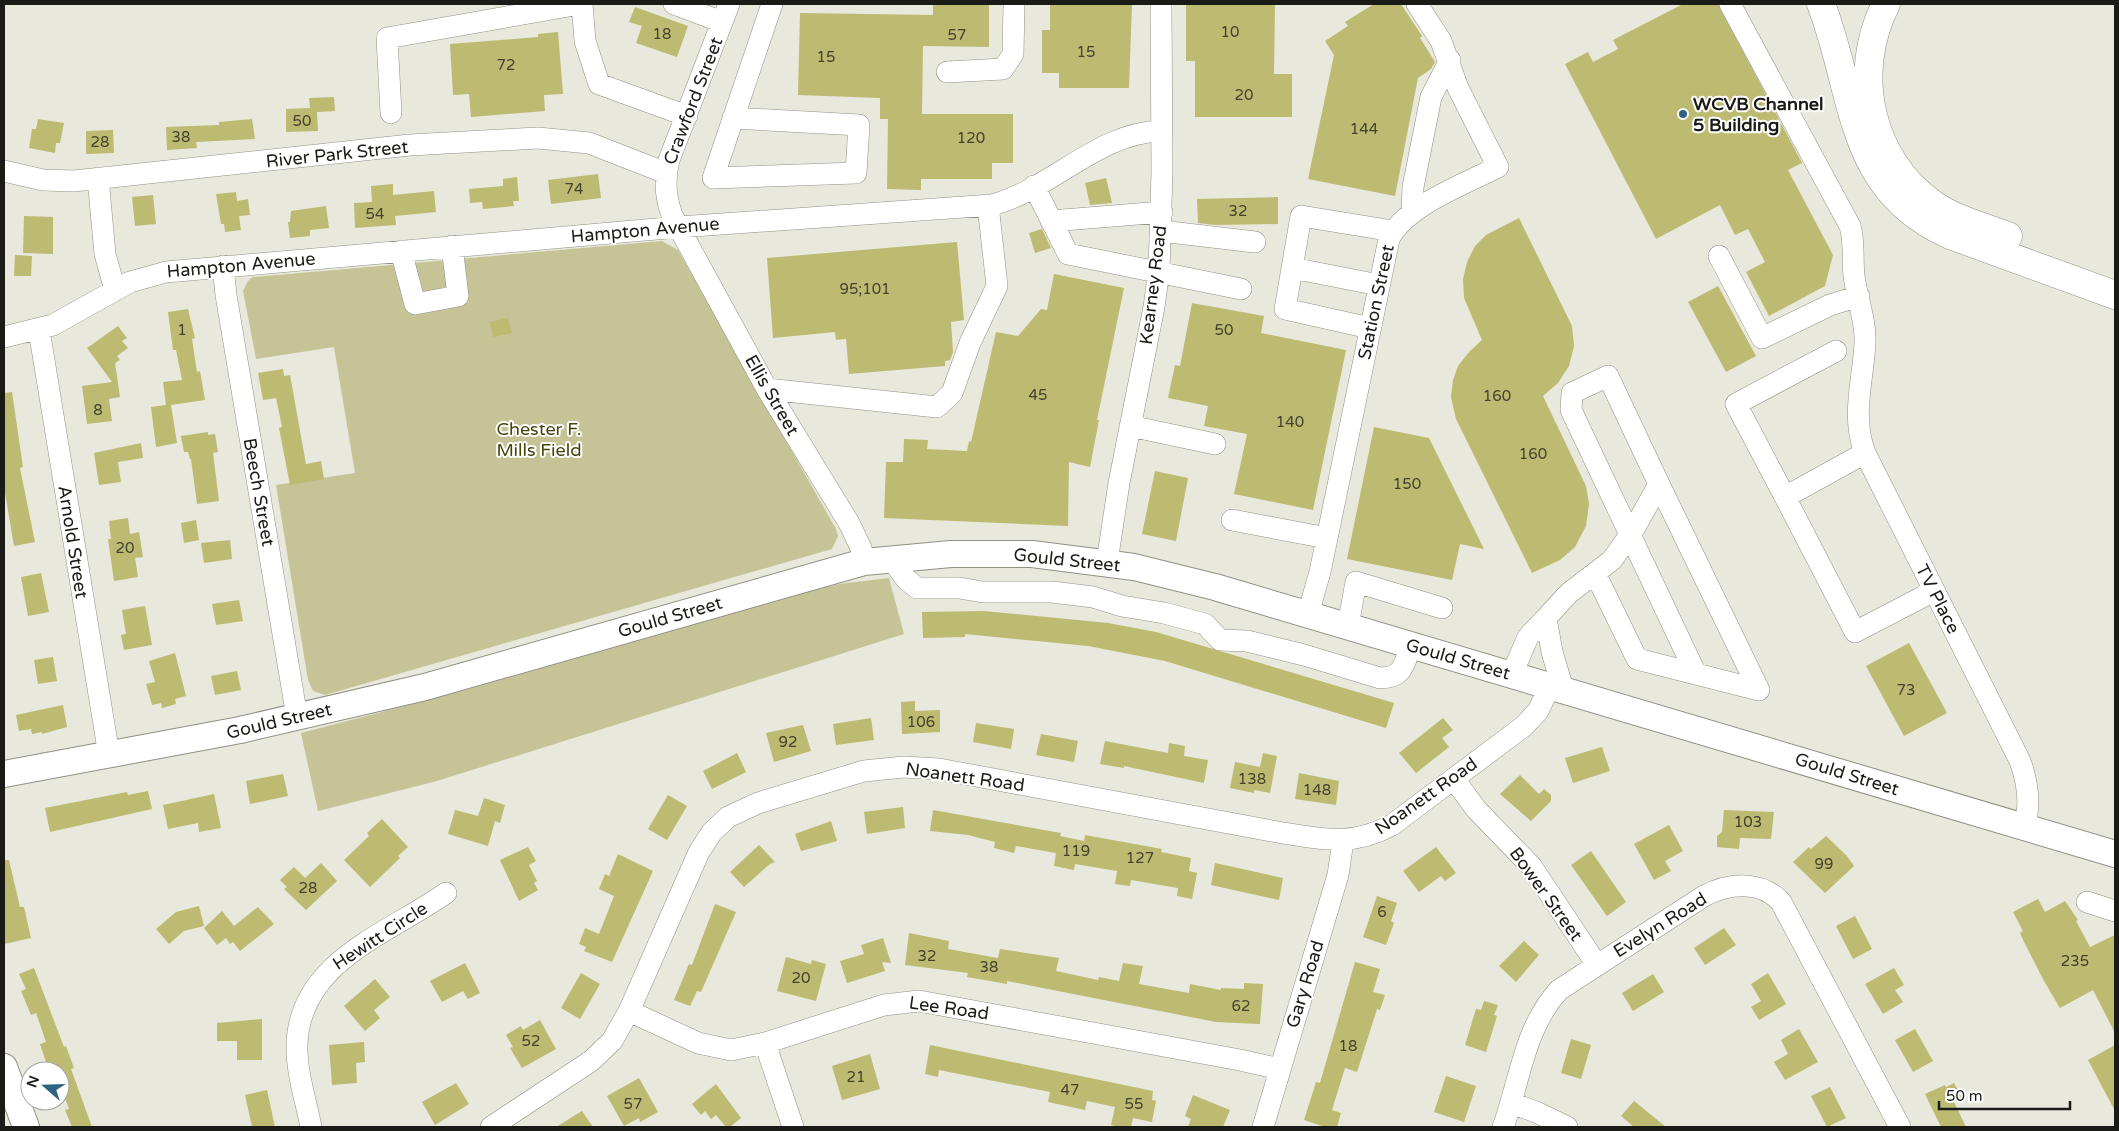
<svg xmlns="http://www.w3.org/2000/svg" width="2119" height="1131" viewBox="0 0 2119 1131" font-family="'Varela Round',sans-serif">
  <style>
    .green { fill: #c6c497 }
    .building { fill: #bdba72 }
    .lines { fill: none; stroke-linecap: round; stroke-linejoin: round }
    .minor-casing { stroke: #909085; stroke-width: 22 }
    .major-casing { stroke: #909085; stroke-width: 28 }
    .highway-casing { stroke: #909085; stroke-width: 29 }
    .minor { stroke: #fff; stroke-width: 21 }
    .major { stroke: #fff; stroke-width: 26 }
    .highway { stroke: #fff; stroke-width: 28 }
    .poi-dot { fill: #306380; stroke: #fff; stroke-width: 2 }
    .labels { text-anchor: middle; stroke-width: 4; stroke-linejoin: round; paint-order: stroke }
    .number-label { font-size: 15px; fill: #43422d }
    .street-label { font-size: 18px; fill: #1a1a16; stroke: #fff }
    .poi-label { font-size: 18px; font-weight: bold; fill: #1a1a16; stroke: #fff; text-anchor: start }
    .park-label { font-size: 18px; fill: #47430a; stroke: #fff }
  </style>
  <rect width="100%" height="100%" fill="#e8e8dc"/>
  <path class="green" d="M662 241 678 250 836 529 838 536 832 549 325 695 313 691 308 680 276 485 355 473 334 347 256 359 243 291 248 281 253 277Z
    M889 578 904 634 437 781 318 811 301 733 458 692 799 594 839 584Z"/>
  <path class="building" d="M933 4H989V47L923 46 922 114H1013V163H992V179H921V190L887 189 888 119H880V98L798 95 800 13 933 15Z
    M1050 4H1132L1129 88H1059V73H1042V30H1050Z
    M1186 4H1275L1274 74H1292V117H1195V61H1186Z
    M1374 4H1401L1422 36 1420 38 1435 62 1431 69 1418 78 1395 196 1308 179 1334 55 1325 41 1348 26 1345 22Z
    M1683 4H1718L1802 163 1788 170 1833 255 1825 286 1769 316 1746 272 1765 262 1748 229 1735 235 1720 205 1656 239 1565 64 1588 52 1593 62 1618 49 1613 40Z
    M635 7 688 26 677 57 636 43 642 26 629 22Z
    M558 32 563 94 544 95 545 111 471 117 469 94 453 95 450 44 538 37V34Z
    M334 97 335 111 317 112 318 131 286 132V109L310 108 309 98Z
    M38 119 64 123 60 143H56L55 153 29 148 32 129H36Z
    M252 119 255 139 196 142 197 148 167 150 166 127 219 125V122Z
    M113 130 114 153 86 154V131Z
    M598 174 601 198 551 204 548 180Z
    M517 177 519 201H513L514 206 483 209 482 202 470 203 469 189 503 186V179Z
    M1106 178 1112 203 1090 205 1085 183Z
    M393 184V195L434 191 436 212 395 216 396 225 355 228 354 203 372 202 371 186Z
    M236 192 237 201 248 199 250 215 239 216 241 230 225 232 224 224H221L216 194Z
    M153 195 156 224 135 226 132 197Z
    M1278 197V224L1215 225 1198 223 1197 199Z
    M326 206 329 228 310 230V236L290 238 288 222H290L291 211Z
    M24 216 53 217V254L23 253Z
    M1519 218 1572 326 1574 346 1569 366 1558 383 1543 396 1586 486 1589 504 1586 526 1575 547 1560 560 1532 573 1456 419 1451 397 1453 380 1458 366 1469 352 1482 340 1464 298 1463 279 1467 262 1475 246 1486 235Z
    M1042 229 1051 248 1035 253 1029 233Z
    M957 242 964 320 951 322 953 352 950 360 945 361V366L849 374 846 339 836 340 835 332 773 338 767 258Z
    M15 255 32 256 31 276H14Z
    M1054 274 1124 288 1097 420H1099L1090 467 1069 462 1068 526 884 518 886 462H903L904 439 928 440 927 449 967 451 969 441 971 442 996 332 1018 336 1041 309 1047 310Z
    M1718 286 1756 356 1726 372 1688 302Z
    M1192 303 1264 316 1261 333 1346 350 1313 510 1234 494 1247 434 1204 426 1208 406 1168 398 1175 365 1180 366Z
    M188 309 195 338 192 339 197 372 200 371 205 400 171 405 177 443 156 447 151 407 166 405 163 382 182 380 176 350H173L168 312Z
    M508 318 512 333 493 337 490 322Z
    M118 326 127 338 122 341 128 348 117 356 120 360 115 363 120 397 109 399 112 421 87 424 82 386 112 382 87 348Z
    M283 369 284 376 290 375 306 464 321 461 324 479 290 485 279 428 282 427 276 398 263 400 258 373Z
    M12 392 23 467 20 468 35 542 14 546 4 487V393Z
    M1374 427 1429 438 1484 549 1460 544 1452 580 1347 559Z
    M208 432V435L215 434 218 452 213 453 219 501 197 504 191 459H190L188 452H184L181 436Z
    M141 443 143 458 118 462 121 482 99 485 94 453Z
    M1155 471 1188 478 1176 541 1142 534Z
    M128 518 130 534 139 532 143 557 135 558 138 577 114 581 108 539H111L109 521Z
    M196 520 199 540 184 543 181 523Z
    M230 540 232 559 204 563 201 543Z
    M41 573 49 612 28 616 21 577Z
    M239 600 243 621 216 625 212 604Z
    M145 606 152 645 124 650 121 635 126 634 122 610Z
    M984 611 1108 623 1156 632 1394 703 1386 728 1165 661 1088 646 965 634V637L923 638 922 612Z
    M1909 643 1947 713 1904 736 1866 666Z
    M175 653 186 696 175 699 176 704 162 708 161 703 152 705 146 684 155 682 149 661Z
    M53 657 57 681 38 684 34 660Z
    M237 671 241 690 215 695 211 676Z
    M915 701V711L940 710V732L902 734 901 702Z
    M63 705 67 727 42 734V732L32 734 31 729 19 731 16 715Z
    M871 718 874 740 836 745 833 724Z
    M1443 718 1453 730 1442 738 1449 747 1416 773 1399 753Z
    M976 723 1014 729 1011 749 973 742Z
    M803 725 811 751 774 762 766 733Z
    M1041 734 1078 741 1074 762 1036 755Z
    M1105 741 1168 753 1169 743 1185 746 1184 756 1208 760 1204 783 1124 766V768L1100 764Z
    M1602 747 1610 771 1573 783 1565 758Z
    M737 753 746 772 712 789 703 771Z
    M1263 753 1277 756 1270 793 1254 790V793L1230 788 1235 762 1260 767Z
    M1299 773 1339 781 1336 805 1295 799Z
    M283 774 288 796 250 804 246 781Z
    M1520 775 1539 794 1544 789 1551 795V801L1531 821 1500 794Z
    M148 791 152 809 50 832 45 808 127 792 128 795Z
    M214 794 221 828 199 832 198 823 168 829 163 805Z
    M668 795 687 806 667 840 648 829Z
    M484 798 505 805 500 823 495 821 488 846 448 834 455 810 478 816Z
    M903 807 905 828 867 834 864 812Z
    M933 810 1061 833 1060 836 1084 841 1085 835 1162 849 1161 852 1191 858 1189 871 1197 873 1192 899 1177 896 1178 888 1131 880 1130 886 1115 884 1117 871 1075 864 1074 870 1054 866 1056 853 1016 846 1014 853 994 848 995 842 968 835 930 831Z
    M1724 810 1774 812 1771 839 1740 838 1739 849 1717 847V836L1722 832Z
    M382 819 408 847 398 856 400 858 370 887 344 860 369 836 367 833Z
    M831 821 837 841 801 851 795 834Z
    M1669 825 1683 851 1665 861 1671 871 1654 880 1634 844Z
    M1826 836 1847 856 1854 866 1825 893 1793 862 1809 847 1811 849Z
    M759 845 775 862 770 864 744 887 730 872Z
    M528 847 536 861 529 865 537 881 534 883 538 890 519 901 500 860Z
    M1436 847 1456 873 1445 881 1441 876 1419 892 1403 871Z
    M1591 851 1626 902 1607 916 1571 865Z
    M618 854 653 871 612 962 584 951 586 947 579 944 585 928 599 934 614 896 599 889 605 874 609 876Z
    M4 860H9L20 907H24L31 938 4 944Z
    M321 863 337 881 306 910 284 889 287 887 280 880 294 867 305 878Z
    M1215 863 1283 878 1279 900 1211 885Z
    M1377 896 1397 903 1391 921 1394 923 1386 945 1363 937Z
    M2038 899 2045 912 2065 901 2078 920 2076 921 2090 947 2115 935V1033L2093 990 2060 1008 2044 981 2024 942 2020 933 2023 931 2013 912Z
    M715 904 736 912 701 992 697 991 690 1006 674 1000 689 964 692 965Z
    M199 906 204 926 184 931 169 944 156 929 176 912Z
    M258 907 274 924 240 951 233 942 230 944 226 938 217 945 204 928 222 911 234 926Z
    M1855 916 1872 949 1853 959 1836 926Z
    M1724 928 1736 945 1705 965 1694 948Z
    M909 933 949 941 948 949 998 958 1000 949 1059 958 1056 971 1098 980 1099 977 1119 981 1123 963 1143 966 1139 984 1189 993 1190 984 1221 990V988L1244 989V983L1263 984 1260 1024 1216 1022 1007 981V984L967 977 968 973 905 965Z
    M883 938 891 963 882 962 885 971 847 983 840 961 864 954 861 945Z
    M1524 941 1539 955 1516 982 1499 966Z
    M786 957 811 964 812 960 826 964 816 1001 777 991Z
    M1355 962 1380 969 1373 992 1385 995 1380 1010 1377 1009 1357 1072 1345 1068 1332 1110 1341 1113 1337 1127H1325L1304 1120 1316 1082 1320 1083Z
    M465 963 480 993 468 999 463 991 442 1002 430 981Z
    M34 968 64 1047 66 1046 74 1068 71 1069 92 1127H72L65 1110 69 1109 60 1084V1071H56L52 1063 47 1065 40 1044 46 1042 36 1013 31 1015 21 991 26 989 19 974Z
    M1894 968 1904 985 1895 990 1903 1002 1883 1014 1865 984Z
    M581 973 600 984 580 1019 561 1008Z
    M1768 973 1786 1004 1759 1020 1751 1007 1761 1001 1751 984Z
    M1653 974 1664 992 1633 1011 1622 993Z
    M375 979 390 997 374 1010 380 1018 365 1031 344 1006Z
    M1484 1001 1498 1005 1494 1015 1497 1016 1486 1052 1465 1045 1476 1009 1481 1010Z
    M262 1019V1060H237V1041H217V1023Z
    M540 1020 556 1049 522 1068 510 1048 513 1047 506 1035 521 1026 523 1030Z
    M1799 1029 1818 1062 1785 1080 1774 1062 1788 1054 1781 1040Z
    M1915 1029 1933 1061 1913 1072 1895 1040Z
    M1571 1039 1591 1045 1581 1079 1561 1073Z
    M364 1042 365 1062 356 1063 357 1083 332 1085 329 1045Z
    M930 1045 1153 1091 1152 1100 1156 1101 1152 1122 1133 1118 1131 1127H1120L1111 1125 1115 1107 1087 1101 1085 1110 1048 1102 1050 1092 939 1070 938 1077 925 1074Z
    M2115 1045V1111L2088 1060Z
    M870 1054 880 1089 842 1100 832 1066Z
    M1446 1076 1476 1086 1464 1122 1434 1112Z
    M639 1078 658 1112 640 1122 639 1118 624 1126 607 1096Z
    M456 1083 469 1104 435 1125 422 1102Z
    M1954 1083 1962 1098 1954 1102 1966 1127H1941L1925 1094 1945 1085 1946 1087Z
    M716 1084 741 1118 730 1127H726L716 1115 711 1119 705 1111 701 1115 692 1104Z
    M1830 1087 1846 1118 1827 1127 1811 1096Z
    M267 1090 275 1127H252L245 1095Z
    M1193 1095 1230 1110 1223 1127H1188L1191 1119 1185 1116Z
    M1634 1101 1666 1127H1634L1621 1116Z
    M582 1111 593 1127H556Z"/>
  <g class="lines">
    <defs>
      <path id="minor" d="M582 4 585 41 599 84 687 116
        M674 4 722 22
        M729 4 669 160C664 179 665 196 672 215L767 389 849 523 861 548 864 562
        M1730 4 1850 226C1855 242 1852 259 1854 276 1857 299 1866 320 1865 343 1863 381 1851 416 1865 453L2020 761C2028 783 2031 805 2024 827
        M947 72 1003 69 1013 54 1014 4
        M391 113 387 38 580 4
        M733 118 859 125 856 173 713 178 772 4
        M4 171 43 180 74 181 410 145 538 138 589 143 666 173
        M98 178 105 254 115 290
        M1034 186 1068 254 1241 289
        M1412 212 1413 187 1431 97 1450 60
        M1051 221 1162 212
        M1161 231 1255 242
        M401 251 415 304 458 296 452 246
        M1719 256 1762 338 1830 305 1859 296
        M223 266 226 295 297 717
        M1292 268 1379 285
        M1370 328 1285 309 1301 216 1393 231
        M39 330 109 755
        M4 337 53 325 130 282 166 272 679 227 992 205C1052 189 1098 132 1162 131
        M1836 351 1736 404 1785 497 1865 453
        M767 389 937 407 952 393 970 343 997 286 988 205
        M1130 426 1215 444
        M1785 497 1855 632 1934 591
        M1232 520 1327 538
        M892 560 906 579 917 588H959L983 592H1052L1093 597 1122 606 1164 613 1205 624 1220 640 1247 641 1304 655 1380 678C1403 678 1404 665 1411 645
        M1107 562 1119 483 1154 307 1159 270 1162 172 1161 4
        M1595 573 1637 659 1696 674
        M1308 614 1320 572 1389 239C1405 206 1465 184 1498 167L1458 88 1441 41 1417 4
        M1546 618 1569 593 1612 560 1634 529 1659 484 1608 376 1572 393 1571 410 1696 674 1759 690 1659 484
        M1348 626 1356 582 1442 608
        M1512 674 1528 637 1546 618 1552 652 1563 689
        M1454 779 1476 809 1532 867 1597 965
        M2087 902 2115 911
        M629 1011 698 1043 731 1050 765 1043 884 1005 919 1001 1240 1060 1280 1069
        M765 1043 793 1127
        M1511 1103 1536 1112 1567 1127
        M311 1127C306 1101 296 1071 297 1044 300 961 388 934 446 893
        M491 1127 591 1061 612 1041 629 1011 699 852 712 832 728 817 758 803 864 771 904 767 939 769 1283 833C1325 840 1353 846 1392 825L1524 726 1538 711 1550 686
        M1263 1127 1338 875 1343 841
        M1503 1127C1520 1081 1524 1028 1559 990L1704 896C1729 883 1761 880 1781 902L1900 1127"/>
      <path id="major" d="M4 774 240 730 425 687 864 562 951 554H1032L1134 567 1215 587 2115 854
        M4 1067 26 1127"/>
      <path id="highway" d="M1821 4C1856 94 1847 190 1950 235L2115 295
        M1886 4C1851 73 1869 160 1934 205 1956 220 1984 227 2008 236"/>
    </defs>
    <use href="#minor" class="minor-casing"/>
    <use href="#major" class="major-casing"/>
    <use href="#highway" class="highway-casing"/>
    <use href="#minor" class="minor"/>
    <use href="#major" class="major"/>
    <use href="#highway" class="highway"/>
  </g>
  <circle class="poi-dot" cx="1683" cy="114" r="5"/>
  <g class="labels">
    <g class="number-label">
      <text x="1230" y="37">10</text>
      <text x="662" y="39">18</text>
      <text x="957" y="40">57</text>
      <text x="1086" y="57">15</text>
      <text x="826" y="62">15</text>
      <text x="506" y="70">72</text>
      <text x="1244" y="100">20</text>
      <text x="302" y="126">50</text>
      <text x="1364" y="134">144</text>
      <text x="181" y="142">38</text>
      <text x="971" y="143">120</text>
      <text x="100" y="147">28</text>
      <text x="574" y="194">74</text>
      <text x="1238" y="216">32</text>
      <text x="375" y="219">54</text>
      <text x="865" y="294">95;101</text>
      <text x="182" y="335">1</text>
      <text x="1224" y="335">50</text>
      <text x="1038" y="400">45</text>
      <text x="1497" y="401">160</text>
      <text x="98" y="415">8</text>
      <text x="1290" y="427">140</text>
      <text x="1533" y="459">160</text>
      <text x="1407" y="489">150</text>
      <text x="125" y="553">20</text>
      <text x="1906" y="695">73</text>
      <text x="921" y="727">106</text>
      <text x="788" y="747">92</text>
      <text x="1252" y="784">138</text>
      <text x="1317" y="795">148</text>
      <text x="1748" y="827">103</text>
      <text x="1076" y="856">119</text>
      <text x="1140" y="863">127</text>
      <text x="1824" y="869">99</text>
      <text x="308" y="893">28</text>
      <text x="1382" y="917">6</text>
      <text x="927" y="961">32</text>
      <text x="2075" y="966">235</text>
      <text x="989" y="972">38</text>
      <text x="801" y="983">20</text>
      <text x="1241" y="1011">62</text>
      <text x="531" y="1046">52</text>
      <text x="1348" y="1051">18</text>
      <text x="856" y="1082">21</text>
      <text x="1070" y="1095">47</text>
      <text x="633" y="1109">57</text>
      <text x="1134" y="1109">55</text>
    </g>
    <g class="street-label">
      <text transform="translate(693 101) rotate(-69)" y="6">Crawford Street</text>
      <text transform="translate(337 154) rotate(-6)" y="6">River Park Street</text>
      <text transform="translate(645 230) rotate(-5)" y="6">Hampton Avenue</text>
      <text transform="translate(241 265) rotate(-5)" y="6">Hampton Avenue</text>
      <text transform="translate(1153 285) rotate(-83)" y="6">Kearney Road</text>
      <text transform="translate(1376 302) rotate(-78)" y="6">Station Street</text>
      <text transform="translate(772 395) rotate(60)" y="6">Ellis Street</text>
      <text transform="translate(259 492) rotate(80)" y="6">Beech Street</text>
      <text transform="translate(73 542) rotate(81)" y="6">Arnold Street</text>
      <text transform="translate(1067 560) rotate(6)" y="6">Gould Street</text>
      <text transform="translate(1938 599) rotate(63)" y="6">TV Place</text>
      <text transform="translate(670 617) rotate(-16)" y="6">Gould Street</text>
      <text transform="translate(1458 659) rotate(16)" y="6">Gould Street</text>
      <text transform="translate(279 721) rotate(-13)" y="6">Gould Street</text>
      <text transform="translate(1847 774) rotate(17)" y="6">Gould Street</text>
      <text transform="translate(965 777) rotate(8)" y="6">Noanett Road</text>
      <text transform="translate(1426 796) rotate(-35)" y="6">Noanett Road</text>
      <text transform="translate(1546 894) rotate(54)" y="6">Bower Street</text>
      <text transform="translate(1660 925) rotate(-32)" y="6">Evelyn Road</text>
      <text transform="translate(380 936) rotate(-33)" y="6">Hewitt Circle</text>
      <text transform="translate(1305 984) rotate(-73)" y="6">Gary Road</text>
      <text transform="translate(949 1008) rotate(8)" y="6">Lee Road</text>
    </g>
    <g class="poi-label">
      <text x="1693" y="110">WCVB Channel<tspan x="1693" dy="21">5 Building</tspan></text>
    </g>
    <g class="park-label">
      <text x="539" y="435">Chester F.<tspan x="539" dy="21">Mills Field</tspan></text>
    </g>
  </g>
  <rect width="2119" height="1131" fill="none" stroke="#1a1a16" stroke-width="10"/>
  <g transform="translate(45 1086) rotate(290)"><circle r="24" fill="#ffffff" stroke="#a3a3a2"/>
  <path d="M0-4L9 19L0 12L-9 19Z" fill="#306380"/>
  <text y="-8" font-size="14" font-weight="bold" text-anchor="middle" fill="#1a1a16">N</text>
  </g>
  <path d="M1939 1101v8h131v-8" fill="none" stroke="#1a1a16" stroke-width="2.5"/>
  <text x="1946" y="1101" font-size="15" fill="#1a1a16" stroke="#ffffff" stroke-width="4" paint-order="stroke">50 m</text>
</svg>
